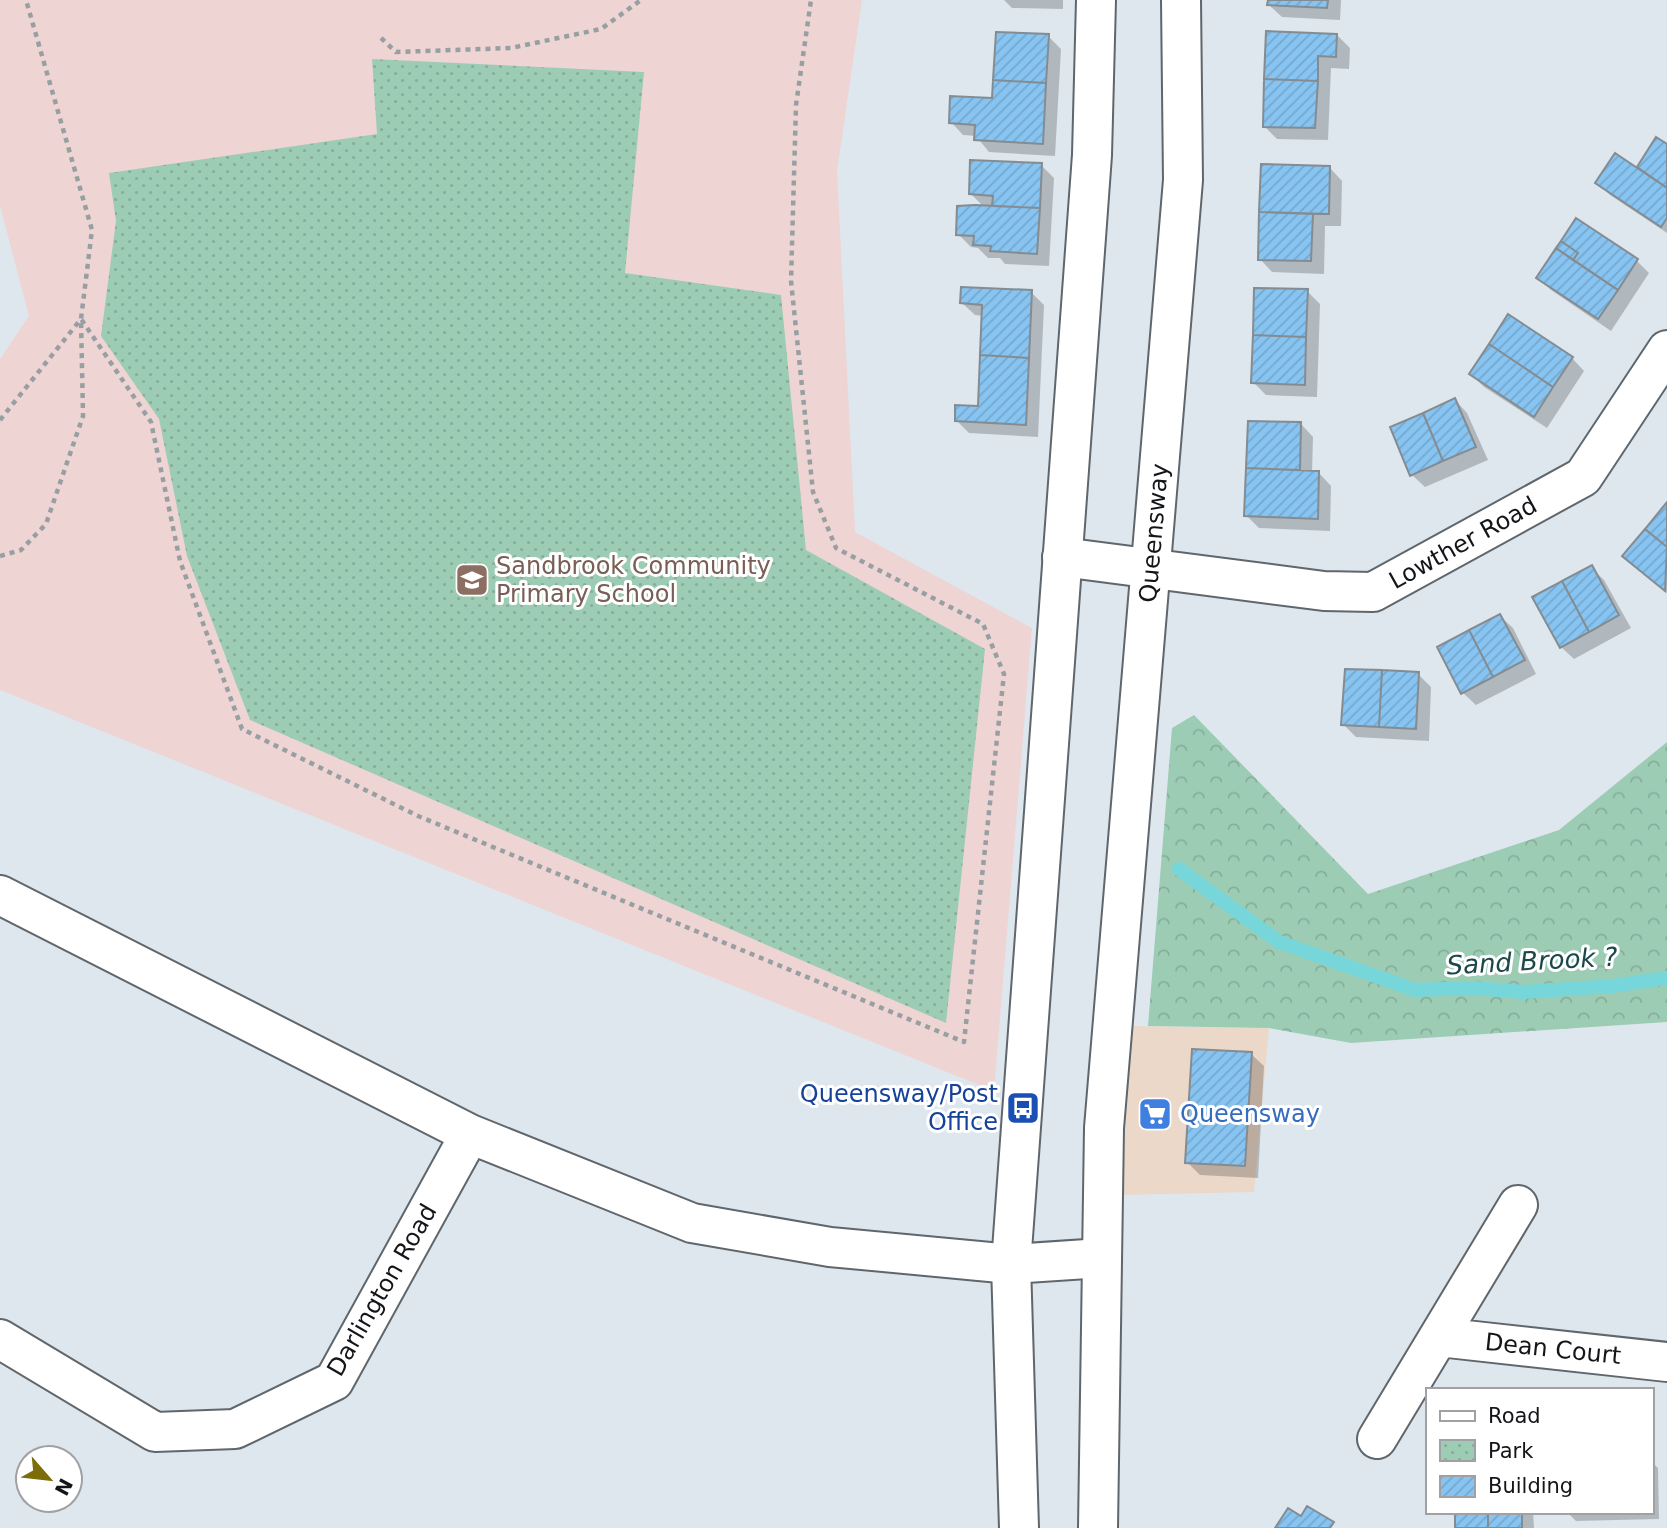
<svg xmlns="http://www.w3.org/2000/svg" width="1667" height="1528" viewBox="0 0 1667 1528" font-family="'DejaVu Sans',sans-serif">
  <style>
    .commercial { fill: #ebd8c8 }
    .education { fill: #efd4d4 }
    .forest { fill: url(#forest-crowns) }
    .park { fill: url(#park-dots) }
    .shadow { fill: #0003 }
    .lines { fill: none; stroke-linecap: round; stroke-linejoin: round }
    .stream { stroke: #77d6d9; stroke-width: 14 }
    .building { fill: url(#building-hatch); stroke: #848c92; stroke-width: 2 }
    .street-casing { stroke: #5f666c; stroke-width: 42 }
    .highway-casing { stroke: #5f666c; stroke-width: 42 }
    .path { stroke: #989fa3; stroke-width: 4.5; stroke-dasharray: 5 5; stroke-linecap: butt }
    .street { stroke: #fff; stroke-width: 38 }
    .highway { stroke: #fff; stroke-width: 38 }
    .labels { text-anchor: middle; stroke-width: 6; stroke-linejoin: round; paint-order: stroke }
    .street-label { font-size: 24px; fill: #131518; stroke: #fff }
    .education-label { font-size: 24px; fill: #785e54; stroke: #fff; text-anchor: start }
    .transit-label { font-size: 24px; fill: #164399; stroke: #fff; text-anchor: end }
    .shop-label { font-size: 24px; fill: #366cbe; stroke: #fff; text-anchor: start }
    .water-label { font-size: 26px; font-style: italic; fill: #1c484a; stroke: #fff }
  </style>
  <defs>
    <pattern id="forest-crowns" width="20" height="18" patternUnits="userSpaceOnUse" patternTransform="scale(1.75)"><rect width="20" height="18" fill="#9dccb4"/><path d="M2 6a3 3 0 1 1 6 0M12 15a3 3 0 1 1 6 0" fill="none" stroke="#86ae9a"/></pattern>
    <pattern id="park-dots" width="8" height="8" patternUnits="userSpaceOnUse" patternTransform="scale(1.75)"><rect width="8" height="8" fill="#9dccb4"/><path d="M2 2h.1M6 6h.1" fill="none" stroke="#86ae9a" stroke-width="1.8" stroke-linecap="round"/></pattern>
    <pattern id="building-hatch" width="6" height="6" patternUnits="userSpaceOnUse" patternTransform="scale(1.75)"><rect width="6" height="6" fill="#87c4f1"/><path d="M-1 1l2-2M0 6l6-6M5 7l2-2" fill="none" stroke="#74a8ce"/></pattern>
  </defs>
  <rect width="100%" height="100%" fill="#dee7ed"/>
  <path class="commercial" d="M1133 1026 1269 1028 1254 1192 1119 1195Z"/>
  <path class="education" d="M0 0H862L837 171 855 532 1032 628 994 1091 0 690V359L29 316 0 206Z"/>
  <path class="forest" d="M1194 715 1368 894 1559 830 1667 742V1022L1351 1043 1269 1028 1148 1026 1172 728Z"/>
  <path class="park" d="M372 59 644 72 625 273 781 295 806 550 985 649 946 1023 250 720 187 556 159 419 101 336 116 221 109 173 377 134Z"/>
  <path class="shadow" d="M1004 0H1063V9L1012 8Z
    M1269 0H1341L1340 20 1282 17 1269 5Z
    M1268 33 1337 35 1350 48 1349 69 1331 68 1328 140 1277 139 1264 126Z
    M1048 36 1061 49 1055 156 989 152 976 136 963 135 951 122 994 99Z
    M1657 140 1667 146V233L1610 195 1597 182 1637 170Z
    M1041 165 1054 178 1049 266 1005 264 1000 258H988L978 248 971 247 958 234 985 208 971 194Z
    M1263 166 1330 168 1342 181 1341 226H1325L1324 274 1272 272 1260 259Z
    M1637 261 1649 273 1611 331 1551 290 1538 277Z
    M1307 291 1320 304 1317 397 1266 395 1253 382Z
    M1031 292 1044 305 1038 437 969 433 956 420 979 408 984 316 975 315 962 303Z
    M1572 358 1584 371 1547 428 1484 387 1471 374Z
    M1455 400 1467 413 1488 460 1425 487 1412 475Z
    M1250 422 1301 424 1313 437 1312 473H1319L1331 486 1330 531 1259 528 1246 515Z
    M1667 505V593L1638 569Z
    M1591 567 1604 580 1631 628 1574 659 1561 647Z
    M1500 616 1513 628 1536 674 1476 705 1463 693Z
    M1418 674 1431 687 1429 741 1356 737 1343 724Z
    M1251 1054 1264 1066 1258 1178 1200 1175 1187 1162Z
    M1651 1461 1658 1468 1659 1519 1576 1521 1567 1512H1651Z
    M1456 1512H1533L1534 1528H1457Z"/>
  <g class="lines">
    <path class="stream" d="M1179 869 1279 942 1415 990 1473 988 1524 992 1612 986 1667 978"/>
  </g>
  <path class="building" d="M1268 0H1328L1327 8 1267 5Z
    M1266 31 1337 34 1336 57 1318 56V81L1264 79Z
    M996 32 1049 34 1046 83 993 80Z
    M1264 79 1318 81 1315 128 1263 127Z
    M993 80 1046 83 1043 144 974 140 975 125 949 123 950 96 992 98Z
    M1656 137 1667 144V188L1637 167Z
    M1615 153 1667 188V218L1661 227 1595 183Z
    M970 160 1042 163 1040 208 992 206 993 196 969 194Z
    M1261 164 1330 166 1329 214 1259 212Z
    M975 205 1040 208 1037 254 990 251 991 246 973 245 974 236 956 235 957 206Z
    M1259 212 1313 214 1311 261 1258 260Z
    M1576 218 1638 259 1618 290 1573 260 1578 253 1561 241Z
    M1561 241 1578 253 1573 260 1556 248Z
    M1556 248 1618 290 1598 319 1536 278Z
    M961 287 1032 290 1029 358 980 355 982 305 960 303Z
    M1254 288 1308 289 1306 337 1253 335Z
    M1508 314 1573 357 1553 387 1489 344Z
    M1253 335 1306 337 1305 385 1251 383Z
    M1489 344 1553 387 1534 417 1469 374Z
    M980 355 1029 358 1026 425 955 421V405L978 406Z
    M1455 398 1476 447 1443 461 1423 413Z
    M1423 413 1443 461 1410 476 1390 427Z
    M1248 421 1301 422 1300 470 1246 468Z
    M1246 468 1319 471 1318 519 1244 516Z
    M1667 502V547L1645 529Z
    M1645 529 1667 547 1665 591 1622 556Z
    M1592 565 1619 615 1589 632 1562 581Z
    M1562 581 1589 632 1560 648 1532 597Z
    M1500 614 1525 660 1493 677 1469 630Z
    M1469 630 1493 677 1461 694 1437 647Z
    M1345 669 1382 670 1379 727 1341 725Z
    M1382 670 1419 672 1416 729 1379 727Z
    M1192 1049 1252 1052 1245 1166 1185 1163Z
    M1307 1506 1334 1522 1330 1528H1275L1288 1508 1301 1516Z
    M1455 1512H1488V1528H1455Z
    M1488 1512H1522V1528H1488Z"/>
  <g class="lines">
    <defs>
      <path id="street" d="M1062 557 1324 591 1373 592 1583 477 1667 350
        M0 895 470 1134 692 1223 830 1247 1011 1264 1102 1258
        M1439 1337 1667 1362
        M0 1339 155 1432 235 1429 334 1381 470 1134
        M1377 1439 1518 1205"/>
      <path id="highway" d="M1019 1528 1011 1264 1092 155 1096 0
        M1098 1528 1104 1128 1183 180 1181 0"/>
    </defs>
    <use href="#street" class="street-casing"/>
    <use href="#highway" class="highway-casing"/>
    <path class="path" d="M381 38 396 52 511 48 601 29 641 0
      M0 420 81 319 92 230 26 0
      M0 556 21 550 46 524 83 416 81 319 151 422 180 561 242 729 418 816 964 1042 1004 674 983 624 836 548 813 492 791 281 796 105 811 0"/>
    <use href="#street" class="street"/>
    <use href="#highway" class="highway"/>
  </g>
  <defs>
    <symbol id="school-square" viewBox="-11 -11 22 22"><rect x="-9" y="-9" width="18" height="18" rx="4" fill="#8d6e63" stroke="#fff"/><path d="M0-5L7-2L0 1L-7-2ZM-4 1L0 2.5L4 1V4Q0 6-4 4Z" fill="#fff"/></symbol>
    <symbol id="bus-square" viewBox="-11 -11 22 22"><rect x="-9" y="-9" width="18" height="18" rx="4" fill="#1a4fb4" stroke="#fff"/><path d="M-5-6H5V4H4V6H2V4H-2V6H-4V4H-5ZM-3.5-4V0h7V-4ZM-3.5 1.2v1.5H-2V1.2ZM2 1.2v1.5H3.5V1.2Z" fill="#fff"/></symbol>
    <symbol id="supermarket-square" viewBox="-11 -11 22 22"><rect x="-9" y="-9" width="18" height="18" rx="4" fill="#3f7fe0" stroke="#fff"/><path d="M-6-5.5h2.5l.6 2H6L4.5 2H-2.5L-4.4-4H-6ZM-1.5 3.2a1.3 1.3 0 1 0 .1 0ZM3 3.2a1.3 1.3 0 1 0 .1 0Z" fill="#fff"/></symbol>
  </defs>
  <g fill-rule="evenodd">
    <use href="#school-square" x="453" y="561" width="38" height="38"/>
    <use href="#bus-square" x="1004" y="1089" width="38" height="38"/>
    <use href="#supermarket-square" x="1136" y="1095" width="38" height="38"/>
  </g>
  <g class="labels">
    <g class="street-label">
      <text transform="translate(1154 533) rotate(-85)" y="8">Queensway</text>
      <text transform="translate(1463 543) rotate(-29)" y="8">Lowther Road</text>
      <text transform="translate(382 1290) rotate(-60)" y="8">Darlington Road</text>
      <text transform="translate(1553 1349) rotate(6)" y="8">Dean Court</text>
    </g>
    <g class="education-label">
      <text x="496" y="574">Sandbrook Community<tspan x="496" dy="28">Primary School</tspan></text>
    </g>
    <g class="transit-label">
      <text x="998" y="1102">Queensway/Post<tspan x="998" dy="28">Office</tspan></text>
    </g>
    <g class="shop-label">
      <text x="1180" y="1122">Queensway</text>
    </g>
    <g class="water-label">
      <text transform="translate(1532 961) rotate(-3)" y="9">Sand Brook ?</text>
    </g>
  </g>
  <rect x="1426" y="1388" width="228" height="126" fill="#ffffff" stroke="#a1a1a3" stroke-width="2"/>
  <rect x="1440" y="1411" width="35" height="10" fill="#ffffff" stroke="#a1a1a3" stroke-width="2"/>
  <text x="1488" y="1423" font-size="21" fill="#131518">Road</text>
  <rect x="1440" y="1440" width="35" height="21" fill="url(#park-dots)" stroke="#a1a1a3" stroke-width="2"/>
  <text x="1488" y="1458" font-size="21" fill="#131518">Park</text>
  <rect x="1440" y="1476" width="35" height="21" fill="url(#building-hatch)" stroke="#a1a1a3" stroke-width="2"/>
  <text x="1488" y="1493" font-size="21" fill="#131518">Building</text>
  <g transform="translate(49 1479) rotate(118)"><circle r="33" fill="#ffffff" stroke="#a1a1a3" stroke-width="2"/>
  <path d="M0-5L12 26L0 18L-12 26Z" fill="#7c6d09"/>
  <text y="-10" font-size="19" font-weight="bold" text-anchor="middle" fill="#131518">N</text>
  </g>
</svg>
